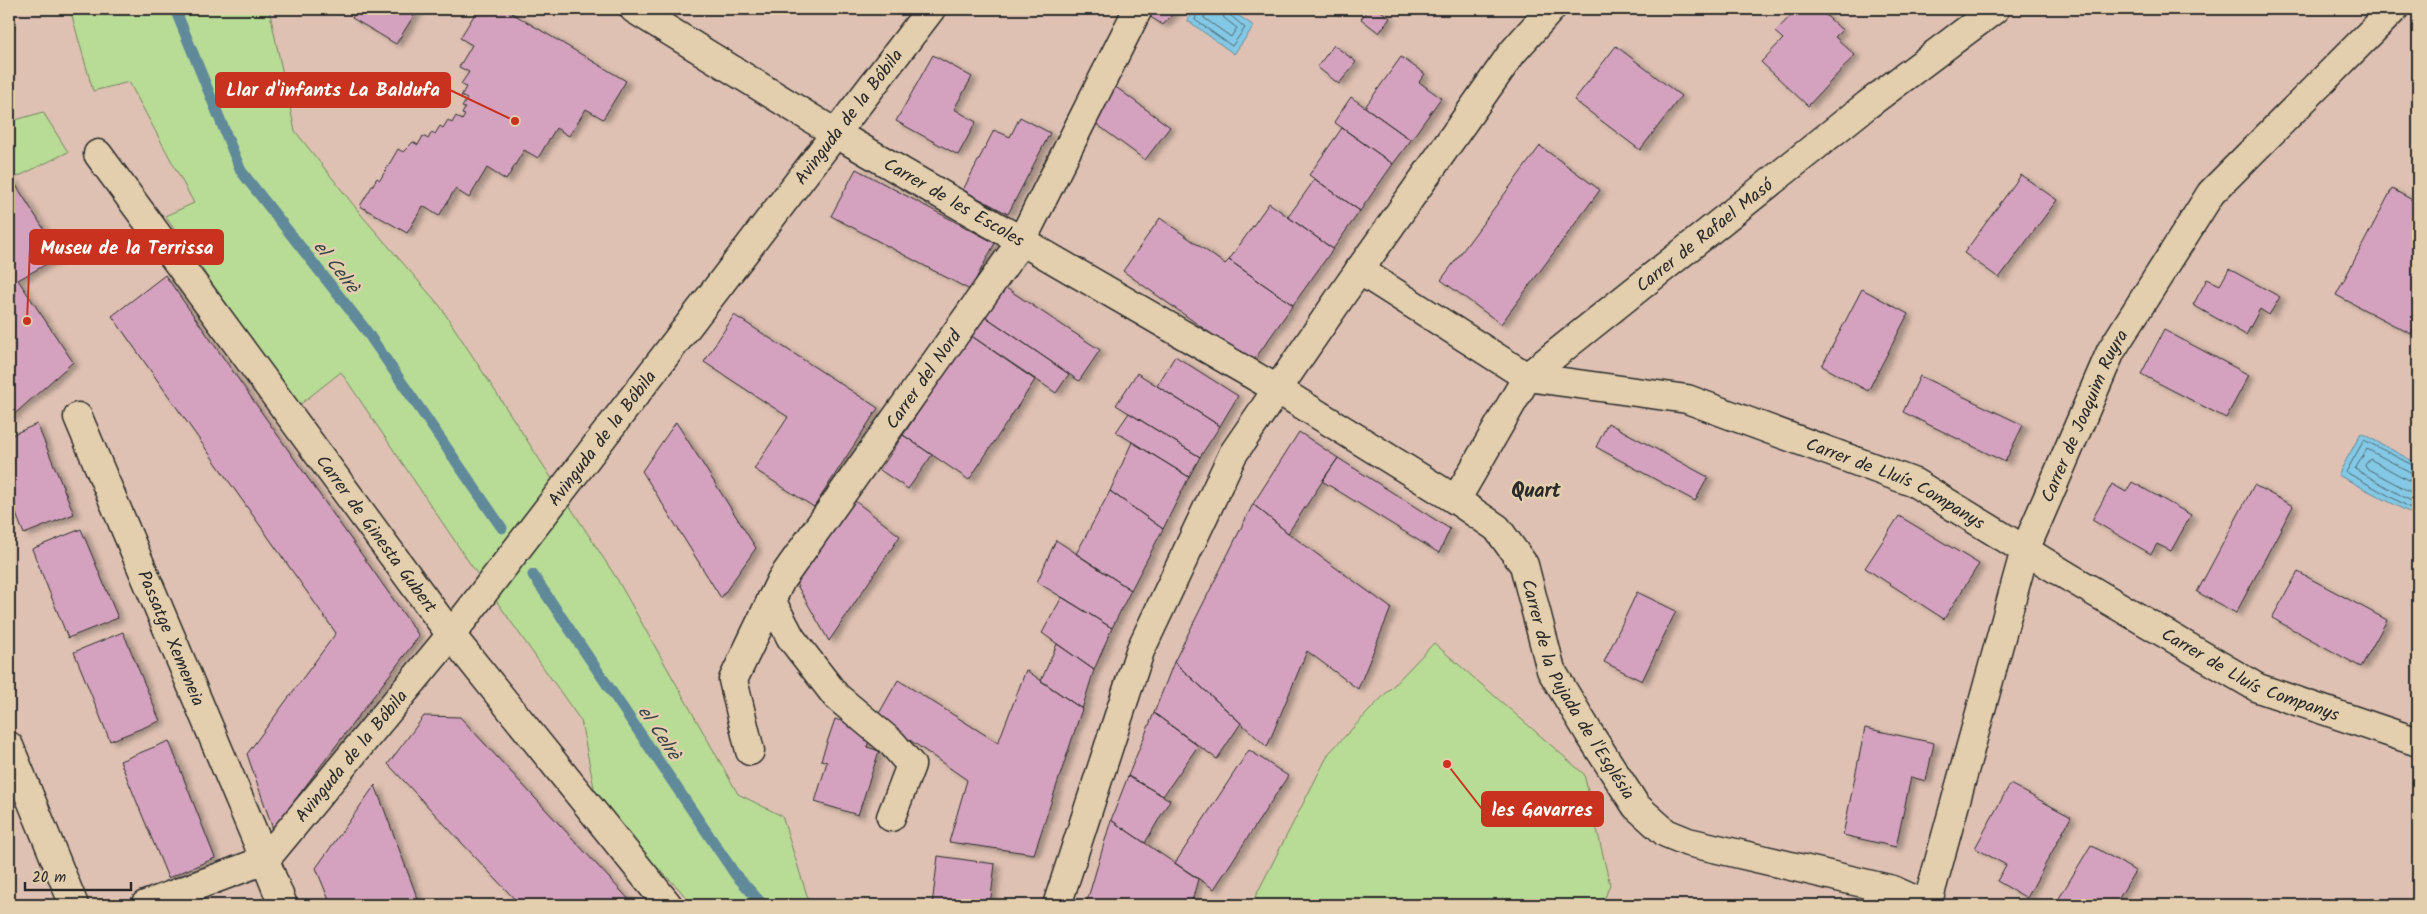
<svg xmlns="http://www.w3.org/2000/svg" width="2427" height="914" viewBox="0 0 2427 914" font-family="Kalam,sans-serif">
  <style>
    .green { fill: #b8db96; stroke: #728360 }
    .water { fill: #83c8e4; stroke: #60899a }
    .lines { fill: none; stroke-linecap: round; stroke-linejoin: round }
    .shore { stroke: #4e6a75; stroke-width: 1 }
    .stream { stroke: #60899a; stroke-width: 11 }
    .building { fill: #d4a2bf; stroke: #2b2b2b; filter: url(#shadow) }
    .minor-casing { stroke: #2b2b2b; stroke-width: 31 }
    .major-casing { stroke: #2b2b2b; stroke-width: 31 }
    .minor { stroke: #e3cead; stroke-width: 28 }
    .major { stroke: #e3cead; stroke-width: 28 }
    .labels { text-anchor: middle; stroke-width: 5; stroke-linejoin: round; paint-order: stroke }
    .street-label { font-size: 18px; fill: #2b2b2b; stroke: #e3cead }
    .water-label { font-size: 19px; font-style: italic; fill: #384347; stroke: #e3cead }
    .quarter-label { font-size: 20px; font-weight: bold; fill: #2b2b2b; stroke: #e3cead }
    .leader { fill: none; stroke: #c8321e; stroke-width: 2 }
    .callout-dot { fill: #c8321e; stroke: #e3cead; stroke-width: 2 }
    .callout { fill: #c8321e; stroke: #c8321e; stroke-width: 2 }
    .callout-label { font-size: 19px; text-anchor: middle; font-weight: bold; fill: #fff }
  </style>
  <defs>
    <filter id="shadow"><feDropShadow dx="5.5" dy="3" stdDeviation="2.5" flood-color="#0004"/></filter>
  </defs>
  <rect width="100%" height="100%" fill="#dec1b2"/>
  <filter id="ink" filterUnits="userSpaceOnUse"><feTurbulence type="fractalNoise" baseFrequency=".02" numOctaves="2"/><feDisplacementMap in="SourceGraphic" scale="10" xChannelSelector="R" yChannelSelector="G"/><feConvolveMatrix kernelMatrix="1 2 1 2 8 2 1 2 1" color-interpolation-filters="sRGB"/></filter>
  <g filter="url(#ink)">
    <path class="green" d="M70 9H269L295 131 363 217 440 306 617 579 738 794 782 816 810 905H692L679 889 598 808 581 721 471 565 341 372 298 406 165 216 194 203 129 82 93 91Z
      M43 112 68 152 9 181V122Z
      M1434 643 1584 774 1610 885 1602 905H1251L1329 753Z"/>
    <path class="water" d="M1195 9H1229L1254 26 1234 54 1187 20Z
      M2361 433 2418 464V517L2338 475Z"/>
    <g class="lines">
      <path class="shore" d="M1198 9 1195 20 1232 46 1245 28 1229 14 1227 9
        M1205 9 1204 18 1231 37 1237 28 1224 18 1221 9
        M2418 468 2364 440 2346 472 2418 512
        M2418 474 2412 473 2367 449 2355 469 2418 505
        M2418 482 2408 480 2370 459 2365 465 2366 468 2418 496"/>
      <path class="stream" d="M175 9 241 171 365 329 502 528
        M533 575 735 874 763 905"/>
    </g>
    <path class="building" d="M357 9H418L396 44 352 18Z
      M478 9H505L626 81 603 119 586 109 569 136 556 128 538 158 524 150 506 180 487 168 469 198 455 189 439 216 423 206 407 233 360 206 377 178 380 180 398 149 403 152 413 142 418 145 423 136 428 139 432 132 435 134 440 126 443 128 448 120 452 123 456 116 462 120 465 115 462 114 465 108 462 107 467 99 461 96 466 87 461 84 469 72 459 67 472 45 460 38Z
      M1149 9H1177L1163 25 1146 14Z
      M1368 9H1378L1390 18 1379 33 1361 19Z
      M1797 9H1819L1842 30 1835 37 1855 55 1808 106 1761 62 1783 39 1775 32Z
      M1334 45 1356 62 1339 84 1317 67Z
      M1616 46 1681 96 1640 150 1574 100Z
      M933 55 972 77 954 109 976 122 958 155 896 121Z
      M1401 57 1425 74 1419 82 1441 98 1411 140 1365 107Z
      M1113 85 1170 127 1145 160 1091 120Z
      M1351 97 1411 140 1393 164 1334 122Z
      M1020 117 1050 133 1008 214 963 190 994 130 1010 137Z
      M1342 128 1393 164 1360 211 1309 175Z
      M1540 146 1600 190 1501 324 1441 280Z
      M856 169 995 243 970 290 831 216Z
      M2021 175 2057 200 1999 278 1964 253Z
      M12 179 61 256 18 280 73 362 9 419V181Z
      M1315 179 1360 211 1333 249 1288 217Z
      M2392 189 2418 203V320L2411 334 2336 295Z
      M1269 203 1333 249 1293 305 1229 260Z
      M1160 218 1225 264 1229 260 1293 305 1252 363 1123 271Z
      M2229 269 2280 297 2269 315 2260 309 2246 335 2193 305 2207 279 2220 285Z
      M165 275 419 636 273 829 247 754 336 633 112 316Z
      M1003 286 1100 350 1079 381 983 315Z
      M1862 289 1908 314 1868 391 1822 366Z
      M734 315 878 408 814 507 754 469 788 417 704 362Z
      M983 315 1069 374 1056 393 970 335Z
      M2164 330 2249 375 2226 418 2141 374Z
      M970 335 1035 380 969 480 903 435Z
      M1175 356 1238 396 1220 426 1157 386Z
      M1137 373 1220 426 1200 457 1116 405Z
      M1920 376 2023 425 2005 462 1903 412Z
      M1129 413 1200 457 1189 477 1116 432Z
      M676 422 756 548 721 598 642 471Z
      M1608 423 1708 477 1695 501 1596 447Z
      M37 424 74 514 24 534 9 496V436Z
      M1299 432 1338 458 1288 533 1253 504Z
      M903 435 932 455 908 489 880 470Z
      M1132 442 1189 477 1163 529 1110 491Z
      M1338 458 1450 529 1439 553 1322 481Z
      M2132 482 2191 515 2171 551 2157 544 2151 554 2092 520 2112 484 2126 492Z
      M2254 485 2293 506 2236 613 2197 592Z
      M1110 491 1163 529 1131 590 1076 554Z
      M855 501 900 536 829 641 794 580Z
      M1253 504 1288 533 1391 608 1358 689 1307 651 1267 747 1174 662Z
      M1899 516 1979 564 1944 619 1865 568Z
      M81 529 118 618 68 638 32 549Z
      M1056 540 1131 590 1112 628 1037 582Z
      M2298 572 2387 620 2361 667 2272 618Z
      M1637 592 1676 611 1642 681 1604 662Z
      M1062 597 1112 628 1094 670 1042 633Z
      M123 632 160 721 110 741 74 652Z
      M1057 644 1094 670 1082 709 1041 681Z
      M1174 662 1241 723 1217 759 1154 713Z
      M1026 670 1082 709 1034 854 949 842 967 780 877 717 898 680 998 743Z
      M1154 713 1198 746 1163 796 1128 776Z
      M424 716 460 717 634 905H520L388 764Z
      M835 719 872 731 867 747 879 751 858 815 815 802 827 762 821 760Z
      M1865 728 1934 743 1926 781 1911 777 1896 847 1843 835Z
      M169 741 215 858 168 878 120 761Z
      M1249 750 1288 776 1214 889 1175 863Z
      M1128 776 1170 800 1145 843 1111 820Z
      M2010 784 2071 817 2027 898 1997 881 2006 865 1975 848Z
      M375 785 420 905H331L316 868Z
      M1111 820 1198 879 1191 905H1086Z
      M2091 845 2135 871 2115 905H2055Z
      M938 856 995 864 990 905H932Z"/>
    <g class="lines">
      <defs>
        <g id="minor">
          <path id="s1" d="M634 9 835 133 1277 389 1456 500 1497 528 1524 565 1551 670 1589 733 1636 806 1666 833 1688 842 1893 890 1926 905"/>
          <path id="s2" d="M98 154 451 635 668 905"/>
          <path id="s3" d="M1359 270 1527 377 1687 399 1915 483 2069 577 2258 688 2418 742"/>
          <path id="s4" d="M78 417 265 860 451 635 931 9"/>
          <path id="s5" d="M1456 500 1527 377 1867 105 1995 9"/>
          <path d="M771 600 791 638 836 696 892 743 911 765 891 817"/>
          <path d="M9 746 74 905"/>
          <path id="s6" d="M750 751 733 680 781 580 1022 240 1138 9"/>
          <path d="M145 905 265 860 283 905"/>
          <path id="s7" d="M1927 905 2025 550 2111 351 2211 193 2394 9"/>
        </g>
        <path id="major" d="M1057 905 1140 651 1233 454 1344 292 1512 53 1551 9"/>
      </defs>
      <use href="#minor" class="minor-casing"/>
      <use href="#major" class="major-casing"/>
      <use href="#minor" class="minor"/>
      <use href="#major" class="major"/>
    </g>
  </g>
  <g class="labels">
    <g class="street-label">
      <text dy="6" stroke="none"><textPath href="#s4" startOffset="1426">Avinguda de la Bóbila</textPath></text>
      <text dy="6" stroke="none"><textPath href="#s1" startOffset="374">Carrer de les Escoles</textPath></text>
      <text dy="6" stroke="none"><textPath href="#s5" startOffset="369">Carrer de Rafael Masó</textPath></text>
      <text dy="6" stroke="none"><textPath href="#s6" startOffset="430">Carrer del Nord</textPath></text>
      <text dy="6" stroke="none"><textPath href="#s7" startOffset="515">Carrer de Joaquim Ruyra</textPath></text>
      <text dy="6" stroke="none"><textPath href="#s4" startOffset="1021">Avinguda de la Bóbila</textPath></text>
      <text dy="6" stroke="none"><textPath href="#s3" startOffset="586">Carrer de Lluís Companys</textPath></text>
      <text dy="6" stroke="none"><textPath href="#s2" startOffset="471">Carrer de Ginesta Gubert</textPath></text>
      <text dy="6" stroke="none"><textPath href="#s4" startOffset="240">Passatge Xemeneia</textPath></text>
      <text dy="6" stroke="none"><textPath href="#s3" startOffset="991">Carrer de Lluís Companys</textPath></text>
      <text dy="6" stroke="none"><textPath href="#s1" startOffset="1190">Carrer de la Pujada de l'Església</textPath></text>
      <text dy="6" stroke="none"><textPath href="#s4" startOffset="616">Avinguda de la Bóbila</textPath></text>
    </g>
    <g class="water-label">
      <text transform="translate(337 266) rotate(52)" y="7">el Celrè</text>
      <text transform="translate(660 732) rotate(56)" y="7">el Celrè</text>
    </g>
    <g class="quarter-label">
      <text x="1536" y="497">Quart</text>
    </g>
  </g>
  <path class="leader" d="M515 121L450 90M27 321L30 247M1447 764L1482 809"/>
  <g class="callout-dot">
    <circle cx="515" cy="121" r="5"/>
    <circle cx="27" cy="321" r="5"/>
    <circle cx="1447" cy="764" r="5"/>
  </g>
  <g class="callout">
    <rect x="216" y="73" width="234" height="34" rx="5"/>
    <rect x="30" y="230" width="193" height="34" rx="5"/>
    <rect x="1482" y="792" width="121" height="34" rx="5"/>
  </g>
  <g class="callout-label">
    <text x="333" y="96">Llar d'infants La Baldufa</text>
    <text x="127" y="254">Museu de la Terrissa</text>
    <text x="1542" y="816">les Gavarres</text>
  </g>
  <rect width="2427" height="914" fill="none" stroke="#e3cead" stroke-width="30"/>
  <rect x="15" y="15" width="2397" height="884" fill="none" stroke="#2b2b2b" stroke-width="2" filter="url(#ink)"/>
  <path d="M25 882v8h106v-8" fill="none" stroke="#2b2b2b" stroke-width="2.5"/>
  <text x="32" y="882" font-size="15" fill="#2b2b2b" stroke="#e3cead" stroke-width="4" paint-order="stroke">20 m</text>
</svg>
